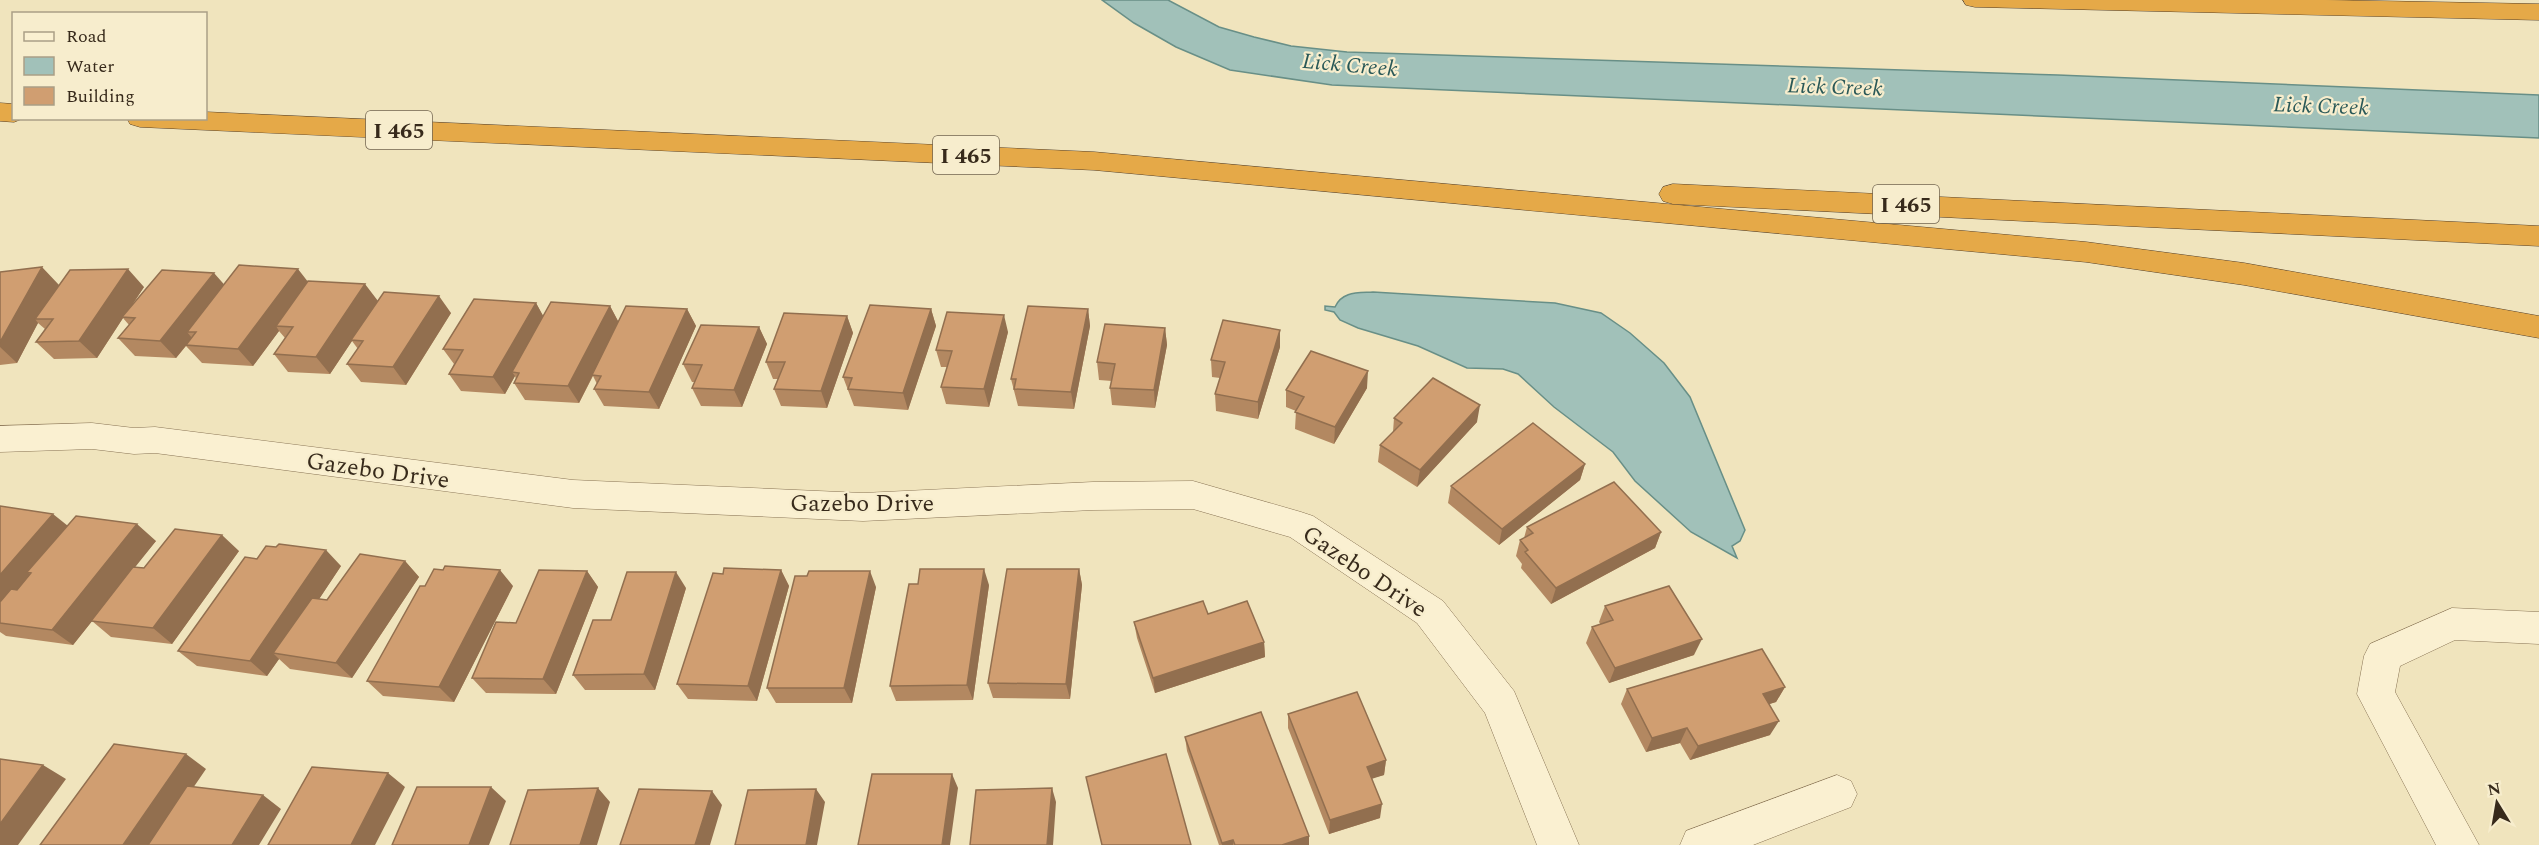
<svg xmlns="http://www.w3.org/2000/svg" width="2539" height="845" viewBox="0 0 2539 845" font-family="Spectral,serif">
  <style>
    .water { fill: #a1c1b9; stroke: #688f87; stroke-width: 1.5 }
    .lines { fill: none; stroke-linecap: round; stroke-linejoin: round }
    .minor-casing { stroke: #897455; stroke-width: 1 }
    .motorway-casing { stroke: #56412a; stroke-width: 1 }
    .minor { fill: #faf0d1; fill-rule: evenodd }
    .motorway { fill: #e5a948; fill-rule: evenodd }
    .wall { fill: #b38861 }
    .shaded-wall { fill: #926f4f }
    .building { fill: #d09e71; stroke: #926f4f; stroke-width: 1.5 }
    .labels { text-anchor: middle; stroke-width: 4.5; stroke-linejoin: round; paint-order: stroke }
    .far-water-label { font-size: 22px; font-style: italic; fill: #295857; stroke: #f7edcd }
    .shield { fill: #f7edcd; stroke: #716450; stroke-width: 1.5 }
    .shield-label { font-size: 22px; font-weight: bold; fill: #372a1b }
    .street-label { font-size: 24px; fill: #372a1b; stroke: #f7edcd }
  </style>
  <rect width="100%" height="100%" fill="#f0e4bd"/>
  <path class="water" d="M1102 0H1168L1219 27 1254 37 1291 46 1347 52 2058 75 2539 95V138L1332 85 1230 70 1176 47 1134 23Z
    M1373 292 1555 303 1601 313 1630 333 1664 363 1690 397 1745 530 1740 541 1732 546 1737 558 1691 532 1635 481 1613 452 1554 407 1518 374 1503 369 1467 368 1418 346 1358 328 1340 320 1334 312 1325 310V306L1335 307C1342 291 1358 293 1373 292Z"/>
  <g class="lines">
    <defs>
      <path id="minor" d="M92 423 134 428 155 427 573 480 863 493 1093 482 1193 481 1301 512 1313 516 1443 601 1514 691 1579 845H1537L1485 713 1417 623 1290 537 1193 509 1093 510 863 521 573 508 155 453 134 454 92 449 0 452V426Z
        M2452 608 2539 612V644L2455 640 2400 666 2395 692 2479 845H2436L2357 694 2364 656 2370 644Z
        M1837 775 1851 781 1857 794 1851 807 1753 845H1680L1686 831Z"/>
      <path id="motorway" d="M1963 0H2326L2539 4V20L1975 7 1966 5Z
        M0 103 14 104V118H24L14 122 0 121Z
        M206 112 1094 152 2086 242 2244 263 2539 316V338L2244 285 2086 262 1094 170 140 127 130 124 127 118H206Z
        M1673 184 2539 226V246L1673 204 1663 201 1659 194 1663 187Z"/>
    </defs>
    <use href="#minor" class="minor-casing"/>
    <use href="#motorway" class="motorway-casing"/>
    <use href="#minor" class="minor"/>
    <use href="#motorway" class="motorway"/>
  </g>
  <path class="wall" d="M0 272 59 285 56 289 144 287 132 305 224 285 307 281 378 301 451 313 406 385 361 382 347 364 358 349 352 341 330 374 288 372 274 354 285 338 279 331 253 366 202 363 186 346 176 358 135 356 118 338 129 325 123 318 97 358 54 359 36 342 45 329 38 323 17 363 0 365Z
    M536 303 543 316 610 306 618 321 687 309 696 326 659 409 604 406 594 389 597 384 593 376 579 403 525 400 514 383 516 379 515 376 505 394 461 391 449 374 454 364 443 349Z
    M931 309 936 326 908 410 854 406 843 377Z
    M1088 309 1090 326 1074 409 1018 406 1011 379Z
    M847 316 853 333 827 408 781 406 774 389 778 379H773L766 362Z
    M759 327 767 344 742 407 701 406 692 388 695 382H692L683 364Z
    M1165 328 1167 345 1155 408 1112 405 1110 388 1112 381 1099 380 1097 362Z
    M1280 330V347L1258 419 1216 411 1215 394 1220 378 1212 377 1211 360Z
    M1008 332 989 407 946 404 941 387 947 367H941L936 350Z
    M1367 388 1334 444 1295 429 1296 411 1286 407V390Z
    M1394 418 1477 422 1417 487 1378 462 1380 445 1393 432Z
    M1585 464 1580 480 1499 545 1448 503 1451 486Z
    M0 506 67 526 156 541 134 567 144 568 239 551 172 644 111 637 92 621 73 645 6 636 0 632Z
    M1527 527 1661 532 1655 548 1551 604 1521 568 1522 564 1516 556 1520 540 1524 538Z
    M257 559 341 566 319 599 327 600 405 561 419 577 352 678 290 669 279 659 267 676 197 666 178 651Z
    M1079 569 1082 585 1070 699 993 698 988 683Z
    M781 570 789 586 757 701 688 699 677 684 723 574Z
    M587 571 598 587 556 694 486 693 472 678 516 623Z
    M807 576 876 587 852 703H776L767 688Z
    M989 585 973 700 896 701 890 686Z
    M513 586 454 702 383 696 367 681Z
    M686 588 655 690H585L573 675Z
    M1605 606 1694 655 1609 683 1586 643 1592 627 1601 625 1599 622Z
    M1134 622 1264 642 1265 657 1155 693 1137 638Z
    M1785 687 1776 702 1769 704 1770 735 1690 760 1680 743 1646 752 1621 704 1627 689Z
    M1288 714 1386 760 1384 775 1372 778 1380 818 1329 834 1288 728Z
    M1185 737 1309 836V845H1219L1187 751Z"/>
  <path class="shaded-wall" d="M42 267 59 285 40 319H35L38 323 17 363 0 347V342Z
    M128 269 144 287 124 317H122L123 318 97 358 79 341Z
    M298 269 312 287 276 326 279 331 253 366 238 349Z
    M214 273 229 290 187 332 192 338 176 358 160 341Z
    M365 284 378 301 351 340 352 341 330 374 316 357Z
    M439 296 451 313 406 385 393 367Z
    M536 303 546 321 512 372 515 376 505 394 493 377Z
    M610 306 619 323 579 403 568 386Z
    M687 309 696 326 659 409 649 392Z
    M931 309 936 326 908 410 903 393Z
    M1088 309 1090 326 1074 409 1071 392Z
    M1004 315 1008 332 989 407 984 389Z
    M847 316 853 333 827 408 821 391Z
    M759 327 767 344 742 407 734 390Z
    M1165 328 1167 345 1155 408 1154 390Z
    M1280 330V347L1258 419V402Z
    M1368 371 1367 388 1334 444 1335 427Z
    M1480 405 1477 422 1417 487 1420 470Z
    M1585 464 1580 480 1499 545 1502 529Z
    M53 514 73 530 31 573 27 572 33 576 0 615V575Z
    M137 524 156 541 73 645 52 630Z
    M1661 532 1655 548 1551 604 1556 588Z
    M222 535 239 551 172 644 153 628Z
    M326 550 341 566 282 655 273 653 279 659 267 676 250 661Z
    M405 561 419 577 352 678 336 663Z
    M984 569 989 585 973 700 967 685Z
    M1079 569 1082 585 1070 699 1066 684Z
    M500 570 513 586 454 702 439 687Z
    M781 570 789 586 757 701 748 686Z
    M587 571 598 587 556 694 543 679Z
    M870 571 876 587 852 703 844 688Z
    M676 572 686 588 655 690 644 674Z
    M1702 639 1694 655 1609 683 1615 668Z
    M1264 642 1265 657 1155 693 1153 678Z
    M1785 687 1776 702 1754 709 1763 694Z
    M1779 721 1770 735 1690 760 1698 746Z
    M1687 728 1680 743 1646 752 1652 738Z
    M186 754 206 769 154 845H123Z
    M1386 760 1384 775 1365 781 1367 767Z
    M43 765 66 779 18 845H0V824Z
    M388 773 405 787 375 845H351Z
    M952 774 958 788 950 845H942Z
    M491 787 506 801 489 845H469Z
    M598 788 610 802 597 845H580Z
    M1052 788 1056 802 1053 845H1047Z
    M816 789 825 802 817 845H806Z
    M712 791 722 805 710 845H695Z
    M263 795 281 809 259 845H232Z
    M1382 804 1380 818 1329 834 1330 820Z
    M1309 836V845H1282Z
    M1233 840V845H1222V843Z"/>
  <path class="building" d="M239 265 298 269 238 349 186 345 196 332H187Z
    M42 267 0 342V272Z
    M128 269 79 341 36 342 53 319H35L70 270Z
    M162 270 214 273 160 341 118 338 135 318 122 317Z
    M308 281 365 284 316 357 274 354 293 327 276 326Z
    M384 292 439 296 393 367 347 364 363 341 351 340Z
    M474 299 536 303 493 377 449 374 463 350 443 349Z
    M551 302 610 306 568 386 514 383 519 373 512 372Z
    M870 305 931 309 903 393 848 389 852 378 843 377Z
    M626 306 687 309 649 392 594 389 601 376 592 375Z
    M1028 306 1088 309 1071 392 1014 389 1016 379H1011Z
    M947 312 1004 315 984 389 941 387 952 351 936 350Z
    M784 313 847 316 821 391 774 389 785 362H766Z
    M1223 320 1280 330 1258 402 1215 394 1225 362 1211 360Z
    M1105 324 1165 328 1154 390 1110 388 1115 364 1097 362Z
    M701 325 759 327 734 390 692 388 702 365 683 364Z
    M1311 351 1368 371 1335 427 1295 412 1304 397 1286 390Z
    M1433 378 1480 405 1420 470 1380 445 1402 423 1394 418Z
    M1533 423 1585 464 1502 529 1451 486Z
    M1614 482 1661 532 1556 588 1525 552 1528 550 1520 540 1533 533 1527 527Z
    M0 506 53 514 0 575Z
    M76 516 137 524 52 630 0 623V602L11 589 17 590 31 573 27 572Z
    M175 529 222 535 153 628 91 621 133 567 144 568Z
    M279 544 326 550 250 661 178 651 245 557 257 559 266 546 276 547Z
    M360 554 405 561 336 663 273 653 312 598 327 600Z
    M445 566 500 570 439 687 367 681 420 586H425L434 569 443 570Z
    M724 568 781 570 748 686 677 684 713 573 723 574Z
    M920 569H984L967 685 890 686 909 584H918Z
    M1007 569H1079L1066 684 988 683Z
    M539 570 587 571 543 679 472 678 496 622 516 623Z
    M809 571H870L844 688H767L795 576H807Z
    M627 572H676L644 674 573 675 593 620H611Z
    M1669 586 1702 639 1615 668 1592 627 1613 620 1605 606Z
    M1203 601 1208 614 1247 601 1264 642 1153 678 1134 622Z
    M1762 649 1785 687 1763 694 1779 721 1698 746 1687 728 1652 738 1627 689Z
    M1357 692 1386 760 1367 767 1382 804 1330 820 1288 714Z
    M1261 712 1309 836 1282 845H1235L1233 840 1222 843 1185 737Z
    M114 744 186 754 123 845H40Z
    M1166 754 1191 845H1102L1086 777Z
    M0 759 43 765 0 824Z
    M312 767 388 773 351 845H268Z
    M872 774H952L942 845H858Z
    M187 786 263 795 232 845H148Z
    M417 787H491L469 845H392Z
    M598 788 580 845H510L528 790Z
    M1052 788 1047 845H970L976 790Z
    M639 789 712 791 695 845H620Z
    M816 789 806 845H735L748 790Z"/>
  <g class="labels">
    <g class="far-water-label">
      <text transform="translate(1350 64) rotate(5)" y="8">Lick Creek</text>
      <text transform="translate(1835 86) rotate(2)" y="8">Lick Creek</text>
      <text transform="translate(2321 105) rotate(2)" y="8">Lick Creek</text>
    </g>
    <g class="shield">
      <rect x="366" y="111" width="66" height="38" rx="4.5"/>
      <rect x="933" y="136" width="66" height="38" rx="4.5"/>
      <rect x="1873" y="185" width="66" height="38" rx="4.5"/>
    </g>
    <g class="shield-label">
      <text x="399" y="138">I 465</text>
      <text x="966" y="163">I 465</text>
      <text x="1906" y="212">I 465</text>
    </g>
    <g class="street-label">
      <text transform="translate(378 470) rotate(8)" y="8">Gazebo Drive</text>
      <text x="862" y="511">Gazebo Drive</text>
      <text transform="translate(1365 571) rotate(34)" y="8">Gazebo Drive</text>
    </g>
  </g>
  <rect x="12" y="12" width="195" height="108" fill="#f7edcd" stroke="#aa9f86" stroke-width="1.5"/>
  <rect x="24" y="32" width="30" height="9" fill="#faf0d1" stroke="#aa9f86" stroke-width="1.5"/>
  <text x="66" y="42" font-size="18" fill="#372a1b">Road</text>
  <rect x="24" y="57" width="30" height="18" fill="#a1c1b9" stroke="#aa9f86" stroke-width="1.5"/>
  <text x="66" y="72" font-size="18" fill="#372a1b">Water</text>
  <rect x="24" y="87" width="30" height="18" fill="#d09e71" stroke="#aa9f86" stroke-width="1.5"/>
  <text x="66" y="102" font-size="18" fill="#372a1b">Building</text>
  <g transform="translate(2497 803) rotate(349)" stroke="#f7edcd" stroke-width="4.5" paint-order="stroke">
  <path d="M0-4.5L10 22L0 15L-10 22Z" fill="#372a1b"/>
  <text y="-9" font-size="16" font-weight="bold" text-anchor="middle" fill="#372a1b">N</text>
  </g>
</svg>
